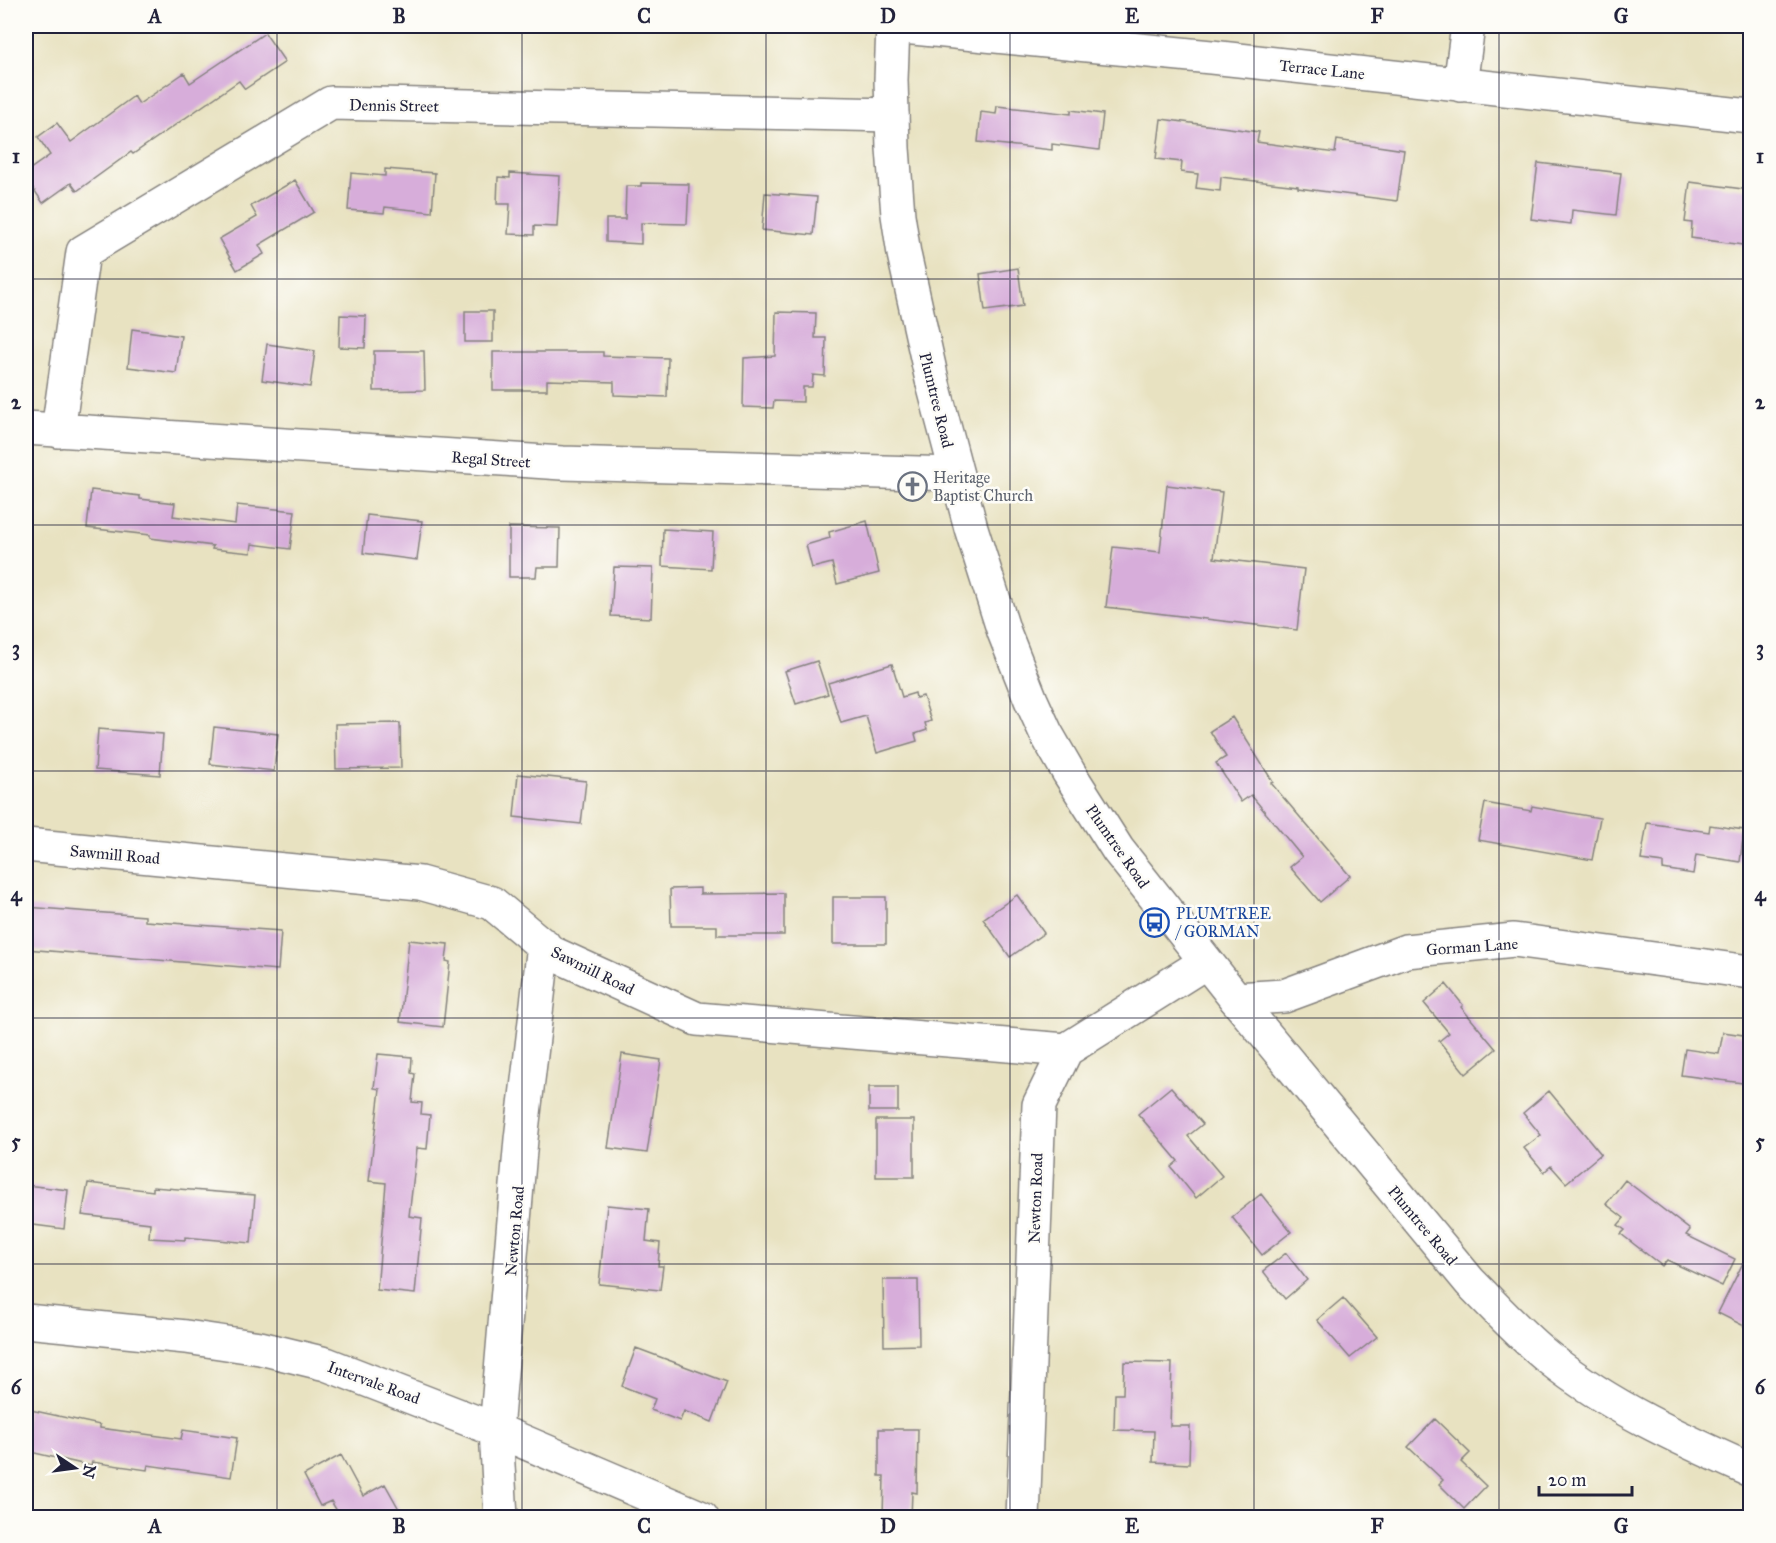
<svg xmlns="http://www.w3.org/2000/svg" width="1776" height="1543" viewBox="0 0 1776 1543" font-family="'IM FELL Great Primer',serif">
  <style>
    .building { fill: #d7adda }
    .lines { fill: none; stroke-linecap: round; stroke-linejoin: round }
    .minor-casing { stroke: #85827e; stroke-width: 36 }
    .tertiary-casing { stroke: #85827e; stroke-width: 36 }
    .minor { stroke: #fff; stroke-width: 33 }
    .tertiary { stroke: #fff; stroke-width: 33 }
    .grid { fill: none; stroke: #22223b; stroke-width: 1.5; stroke-opacity: 0.55 }
    .labels { text-anchor: middle; stroke-width: 5; stroke-linejoin: round; paint-order: stroke }
    .street-label { font-size: 16px; fill: #22223b; stroke: #fdfcf7 }
    .worship-label { font-size: 16px; fill: #5b616d; stroke: #fdfcf7; text-anchor: start }
    .transit-label { font-size: 16px; fill: #164399; stroke: #fdfcf7; text-anchor: start }
    .neatline { fill: none; stroke: #22223b; stroke-width: 2 }
    .grid-label { font-size: 20px; text-anchor: middle; font-weight: bold; fill: #22223b }
  </style>
  <rect width="100%" height="100%" fill="#fdfcf7"/>
  <filter id="ink" filterUnits="userSpaceOnUse"><feTurbulence type="fractalNoise" baseFrequency=".0167" numOctaves="2"/><feDisplacementMap in="SourceGraphic" scale="12" xChannelSelector="R" yChannelSelector="G"/><feConvolveMatrix kernelMatrix="1 2 1 2 8 2 1 2 1" color-interpolation-filters="sRGB"/></filter>
  <filter id="wash" filterUnits="userSpaceOnUse"><feTurbulence type="fractalNoise" baseFrequency=".008" numOctaves="4" result="noise"/><feDisplacementMap in="SourceGraphic" scale="24" xChannelSelector="R" yChannelSelector="G"/><feGaussianBlur stdDeviation="1.35" result="paint"/><feColorMatrix in="noise" values="0 0 0 0 0 0 0 0 0 0 0 0 0 0 0 0 0 1.4 0 .05"/><feComposite in="paint" operator="in"/></filter>
  <g filter="url(#wash)">
    <rect width="100%" height="100%" fill="#e8e2c1"/>
    <g id="blocks">
      <path class="building" d="M265 33 285 62 245 89 239 81 133 154 131 152 77 191 71 183 43 203 26 178V172L50 155 38 137 57 123 71 142 134 96 139 104 184 73 190 83Z
        M997 106 1071 114V110L1103 114 1099 150 1052 144V150L978 142 981 112 996 114Z
        M1161 119 1259 132 1257 142 1335 153 1337 140 1404 150 1397 201 1298 188V186L1221 177 1220 191 1196 188 1198 174 1181 172 1182 162 1156 159Z
        M1538 163 1621 173 1616 215 1572 210 1571 224 1531 219Z
        M385 169 435 173 432 212 385 207 384 213 348 210 351 173 385 176Z
        M510 173 560 176 557 227 534 226V235L508 234 510 204H497L498 177 510 178Z
        M295 180 314 212 259 245 264 254 237 270 219 239 257 217 251 206Z
        M1690 182 1750 190V246L1691 238 1692 223 1685 222Z
        M641 183 689 184 687 224 641 223V244L606 242V219H625L626 186H641Z
        M765 193 817 197 813 235 762 230Z
        M1018 268 1023 306 985 311 980 274Z
        M465 311H493V342H465Z
        M776 312 816 313 815 338H826L825 376 813 375 812 387H803V402L774 401 773 408 743 407 744 358 775 356Z
        M340 315 366 316 365 348 339 347Z
        M132 329 181 336 176 373 128 367Z
        M267 344 315 351 310 387 262 380Z
        M374 351H424L425 390 374 391Z
        M493 352H603V356L668 358 667 397 614 395V382L547 380V390H493Z
        M1167 485 1222 492 1214 558 1304 569 1297 630 1106 607 1113 547 1160 552Z
        M91 490 140 496V499L175 503 173 516 235 524 237 505 295 511 290 549 252 544 251 553 212 549 213 546 150 538V535L87 528Z
        M367 515 422 521 417 560 363 553Z
        M867 521 879 573 837 584 832 563 812 568 806 545 830 538 829 532Z
        M509 527 560 528 559 567H537L536 577H509Z
        M663 529 713 532 711 569 662 566Z
        M614 567 653 568 651 618 611 616Z
        M817 661 828 694 796 704 785 671Z
        M892 664 902 697 915 693 916 698 923 696 931 721 925 723 927 730 915 734 917 741 877 753 866 716 841 723 828 683Z
        M1232 717 1273 782 1271 783 1350 876 1320 902 1290 867 1302 857 1251 795 1241 802 1216 763 1226 757 1210 731Z
        M400 723 401 768 336 769 335 724Z
        M214 727 278 734 274 771 210 764Z
        M98 729 163 734 160 775 95 770Z
        M518 774 586 781 581 824 514 817Z
        M1485 803 1531 811 1532 806 1600 818 1592 860 1478 840Z
        M1647 823 1709 832 1710 825 1744 830 1740 862 1696 855 1693 874 1663 869V863L1641 860Z
        M700 888V894L784 893V935H717V926H671L670 889Z
        M1017 895 1044 933 1010 957 983 919Z
        M833 897H886V944H833Z
        M26 907 145 916V921L281 931 278 970 26 949Z
        M409 940 448 944 446 961 450 962 443 1027 400 1022Z
        M1446 984 1463 1005 1461 1007 1496 1049 1466 1074 1439 1041 1449 1033 1424 1003Z
        M1723 1032 1750 1036V1084L1681 1075 1685 1049 1719 1054Z
        M378 1054 412 1057 411 1073 415 1074 412 1102 422 1103 421 1114 430 1115 427 1149 417 1148 409 1216 422 1218 415 1294 377 1290 386 1183 369 1181 380 1089 374 1088Z
        M622 1054 661 1060 647 1153 608 1148Z
        M869 1087H898V1111H869Z
        M1171 1087 1203 1124 1188 1136 1222 1176 1196 1198 1171 1167 1178 1161 1138 1114Z
        M1549 1091 1601 1154 1566 1183 1551 1166 1544 1172 1524 1148 1541 1135 1523 1113Z
        M876 1120H914V1177H876Z
        M1625 1180 1690 1230 1686 1235 1735 1259 1722 1286 1667 1260 1662 1266 1621 1234 1625 1230 1618 1225 1624 1218 1606 1204Z
        M88 1183 153 1191V1187L255 1195 251 1243 185 1237V1240L149 1238 150 1223 82 1215Z
        M26 1185 68 1190 64 1229 26 1224Z
        M1261 1194 1291 1232 1262 1255 1232 1217Z
        M607 1205 649 1209 646 1241 660 1243 658 1266H663L660 1290 599 1284Z
        M1750 1249V1329L1718 1313Z
        M1286 1253 1307 1280 1285 1299 1263 1271Z
        M883 1280H918L919 1345 884 1346Z
        M1343 1298 1377 1337 1350 1358 1317 1320Z
        M636 1348 727 1382 712 1422 684 1411 680 1421 651 1410 655 1399 622 1386Z
        M1124 1362 1172 1363 1170 1426H1190L1189 1464 1153 1462 1154 1431 1114 1430 1115 1394H1123Z
        M26 1409 100 1425V1428L181 1439 183 1430 237 1438 231 1477 148 1465 147 1470 92 1462 91 1466 26 1451Z
        M1435 1419 1470 1453 1461 1462 1486 1486 1464 1509 1439 1484 1443 1480 1408 1447Z
        M879 1429H918L917 1493 912 1492 911 1518H883L884 1476H879Z
        M341 1455 363 1496 385 1484 404 1518H324L337 1511 331 1501 320 1506 304 1475Z"/>
    </g>
  </g>
  <g filter="url(#ink)">
    <use href="#blocks" fill-opacity="0" stroke="#85827e" stroke-width="1.5"/>
    <g class="lines">
      <defs>
        <path id="minor" d="M893 26 1211 57 1750 116
          M1460 85 1468 26
          M26 428 562 463 956 474
          M58 431 83 252 331 103 892 115
          M26 845 420 883 492 903 552 953 697 1019 1066 1050
          M1236 999 1284 996 1406 951 1514 940 1750 972
          M26 1321 186 1337 260 1348 326 1364 496 1430 702 1518
          M501 1518 496 1430 521 1139 544 945
          M1023 1518 1039 1105 1066 1050 1206 962"/>
        <path id="tertiary" d="M893 26 891 80 893 148 898 215 904 254 932 380 971 528 1004 632 1031 700 1046 733 1069 773 1118 850 1236 999 1470 1282C1496 1308 1521 1336 1550 1359 1610 1407 1681 1439 1750 1470"/>
      </defs>
      <use href="#minor" class="minor-casing"/>
      <use href="#tertiary" class="tertiary-casing"/>
      <use href="#minor" class="minor"/>
      <use href="#tertiary" class="tertiary"/>
    </g>
  </g>
  <path class="grid" d="M277 26V1518M522 26V1518M766 26V1518M1010 26V1518M1254 26V1518M1499 26V1518M26 279H1750M26 525H1750M26 771H1750M26 1018H1750M26 1264H1750"/>
  <defs>
    <symbol id="church-ring" viewBox="-11 -11 22 22"><circle r="9.5" fill="#fdfcf7" stroke="#6b7280" stroke-width="1.5"/><path d="M-1.2-6h2.4v3.5h3.3v2.4h-3.3V6h-2.4V-.1h-3.3v-2.4h3.3Z" fill="#6b7280"/></symbol>
    <symbol id="bus-ring" viewBox="-11 -11 22 22"><circle r="9.5" fill="#fdfcf7" stroke="#1a4fb4" stroke-width="1.5"/><path d="M-5-6H5V4H4V6H2V4H-2V6H-4V4H-5ZM-3.5-4V0h7V-4ZM-3.5 1.2v1.5H-2V1.2ZM2 1.2v1.5H3.5V1.2Z" fill="#1a4fb4"/></symbol>
  </defs>
  <g fill-rule="evenodd">
    <use href="#church-ring" x="896" y="470" width="33" height="33"/>
    <use href="#bus-ring" x="1138" y="906" width="33" height="33"/>
  </g>
  <g class="labels">
    <g class="street-label">
      <text transform="translate(1322 69) rotate(6)" y="6">Terrace Lane</text>
      <text transform="translate(394 105) rotate(1)" y="6">Dennis Street</text>
      <text transform="translate(937 400) rotate(76)" y="6">Plumtree Road</text>
      <text transform="translate(491 459) rotate(4)" y="6">Regal Street</text>
      <text transform="translate(1118 846) rotate(55)" y="6">Plumtree Road</text>
      <text transform="translate(115 854) rotate(5)" y="6">Sawmill Road</text>
      <text transform="translate(1472 946) rotate(-4)" y="6">Gorman Lane</text>
      <text transform="translate(593 970) rotate(26)" y="6">Sawmill Road</text>
      <text transform="translate(1035 1198) rotate(-88)" y="6">Newton Road</text>
      <text transform="translate(1423 1225) rotate(50)" y="6">Plumtree Road</text>
      <text transform="translate(514 1231) rotate(-85)" y="6">Newton Road</text>
      <text transform="translate(374 1382) rotate(20)" y="6">Intervale Road</text>
    </g>
    <g class="worship-label">
      <text x="933" y="483">Heritage<tspan x="933" dy="18">Baptist Church</tspan></text>
    </g>
    <g class="transit-label">
      <text x="1176" y="919">PLUMTREE<tspan x="1176" dy="18">/ GORMAN</tspan></text>
    </g>
  </g>
  <rect width="1776" height="1543" fill="none" stroke="#fdfcf7" stroke-width="66"/>
  <g transform="translate(75 1468) rotate(103)" stroke="#fdfcf7" stroke-width="4.5" paint-order="stroke">
  <path d="M0-4.5L10 22L0 15L-10 22Z" fill="#22223b"/>
  <text y="-9" font-size="16" font-weight="bold" text-anchor="middle" fill="#22223b">N</text>
  </g>
  <path d="M1539 1486v9h93v-9" fill="none" stroke="#22223b" stroke-width="3"/>
  <text x="1548" y="1486" font-size="18" fill="#22223b" stroke="#fdfcf7" stroke-width="4.5" paint-order="stroke">20 m</text>
  <rect x="33" y="33" width="1710" height="1477" class="neatline"/>
  <g class="grid-label">
    <text x="155" y="23">A</text>
    <text x="399" y="23">B</text>
    <text x="644" y="23">C</text>
    <text x="888" y="23">D</text>
    <text x="1132" y="23">E</text>
    <text x="1377" y="23">F</text>
    <text x="1621" y="23">G</text>
    <text x="16" y="163">1</text>
    <text x="1760" y="163">1</text>
    <text x="16" y="409">2</text>
    <text x="1760" y="409">2</text>
    <text x="16" y="655">3</text>
    <text x="1760" y="655">3</text>
    <text x="16" y="901">4</text>
    <text x="1760" y="901">4</text>
    <text x="16" y="1148">5</text>
    <text x="1760" y="1148">5</text>
    <text x="16" y="1394">6</text>
    <text x="1760" y="1394">6</text>
    <text x="155" y="1533">A</text>
    <text x="399" y="1533">B</text>
    <text x="644" y="1533">C</text>
    <text x="888" y="1533">D</text>
    <text x="1132" y="1533">E</text>
    <text x="1377" y="1533">F</text>
    <text x="1621" y="1533">G</text>
  </g>
</svg>
